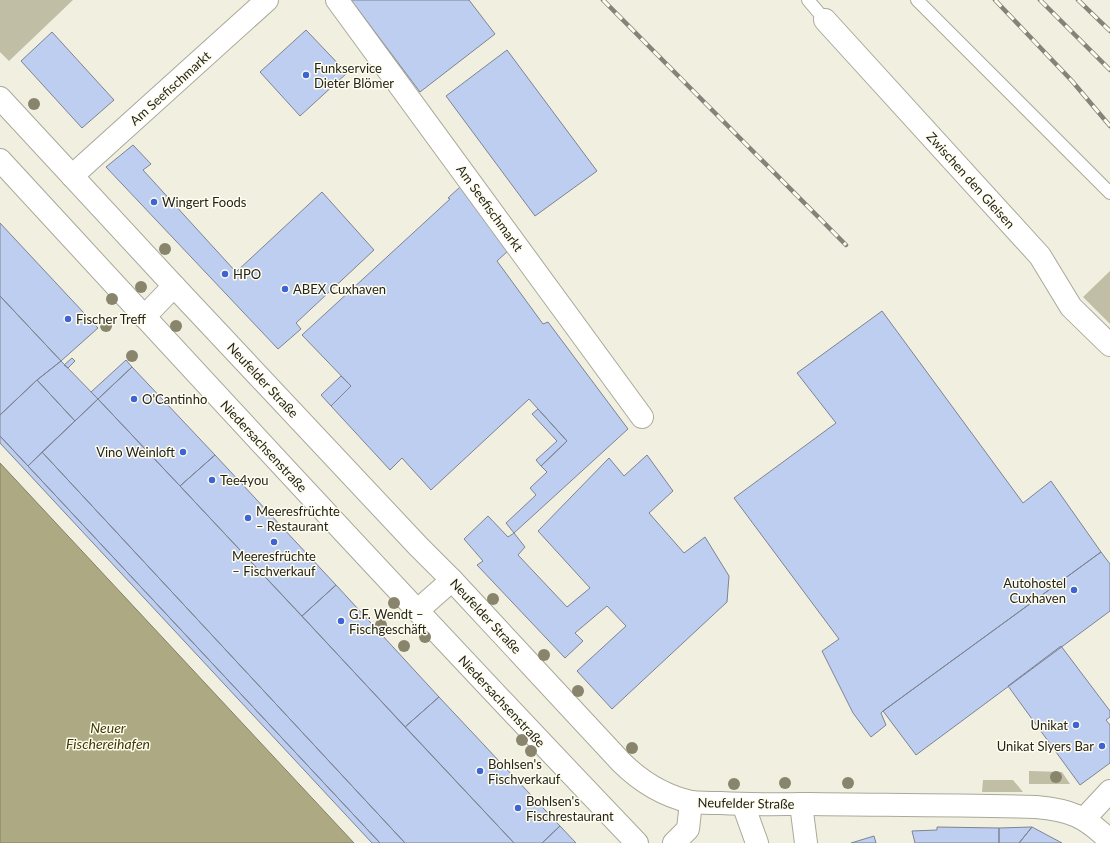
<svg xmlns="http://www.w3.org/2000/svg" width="1110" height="843" viewBox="0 0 1110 843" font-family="Lato,sans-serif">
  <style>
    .green { fill: #c1bea6 }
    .water { fill: #ada983; stroke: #848165 }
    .building { fill: #becef1; stroke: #7e8391 }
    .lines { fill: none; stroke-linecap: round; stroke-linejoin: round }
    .lane-casing { stroke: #a9a899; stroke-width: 14 }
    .street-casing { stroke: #a9a899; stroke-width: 24 }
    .secondary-casing { stroke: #a9a899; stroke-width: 24 }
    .lane { stroke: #fff; stroke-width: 12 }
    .street { stroke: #fff; stroke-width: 22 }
    .secondary { stroke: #fff; stroke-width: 22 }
    .rail-casing { stroke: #848379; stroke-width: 4.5 }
    .rail { stroke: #fffded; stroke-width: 3; stroke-dasharray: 9; stroke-linecap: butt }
    .tree { fill: #88856c }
    .poi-dot { fill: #3e63d5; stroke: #fffded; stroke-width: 1.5 }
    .labels { text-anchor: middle; stroke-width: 3; stroke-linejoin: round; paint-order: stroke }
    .poi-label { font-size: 13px; fill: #24231e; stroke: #fffded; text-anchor: start }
    .street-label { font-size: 13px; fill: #24231e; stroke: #fffded }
    .water-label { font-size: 14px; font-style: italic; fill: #403a09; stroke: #fffded }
  </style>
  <rect width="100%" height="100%" fill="#f1f0e0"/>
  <path class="green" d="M0 0H73L9 61 0 52Z
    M1110 271V324L1083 297Z
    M1029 771 1062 772 1070 784H1029Z
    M983 780H1013L1023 792H982Z"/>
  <path class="water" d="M0 463 354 843H0Z"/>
  <path class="building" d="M351 0H469L495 34 420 92Z
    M306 30 347 73 300 116 260 72Z
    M52 32 114 100 82 128 21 61Z
    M507 50 597 171 535 216 446 96Z
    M133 145 151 164 143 170 236 272 322 192 374 250 296 323 301 329 278 349 106 167Z
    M460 187 509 250 497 261 543 324 548 322 628 429 514 533 506 523 536 495 530 488 547 472 541 466 567 441 529 399 431 490 402 458 390 470 331 406 351 386 302 335 450 199 448 198Z
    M0 223 98 328 61 361 0 296Z
    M0 296 61 361 37 380 0 415Z
    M882 311 1023 503 1051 481 1101 552 883 711 881 713 886 725 871 737 853 713 822 651 839 639 734 498 836 423 797 373Z
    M72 358 75 361 68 368 64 365Z
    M126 360 132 367 98 399 91 392Z
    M61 361 98 399 75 421 37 380Z
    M132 367 215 455 180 486 98 399Z
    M341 376 351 386 331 406 321 395Z
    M37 380 75 421 28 466 0 436V415Z
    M98 399 180 486 514 843H405L42 452Z
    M538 409 567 441 541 466 536 460 557 441 532 414Z
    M0 436 28 466 380 843H372L0 443Z
    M42 452 405 843H380L28 466Z
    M215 455 336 585 302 616 180 486Z
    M647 455 673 491 649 513 684 553 705 537 729 576 727 602 612 709 577 671 626 626 607 606 575 633 583 641 565 658 477 565 483 561 464 539 488 516 508 537 514 533 525 547 518 555 567 607 590 588 538 531 609 458 624 476Z
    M1101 552 1110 564V611L916 755 883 711Z
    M336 585 439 697 405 727 302 616Z
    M1061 646 1110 711V717L1106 720 1110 725V763L1080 785 1008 686Z
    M439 697 560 826 542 843H514L405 727Z
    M560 826 576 843H542Z
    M937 827 999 828V843H915L912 831 937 830Z
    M1032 827 1062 843H1019Z
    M1032 827 1019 843H999V828Z
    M874 836 876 843H851Z"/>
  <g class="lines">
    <defs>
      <path id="lane" d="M808 0 825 20
        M917 0 1110 193"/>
      <path id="street" d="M337 0 642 417
        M825 20 1040 256 1071 307 1110 345
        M0 160C211 389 422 618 637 843
        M72 176 267 0
        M144 317 174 286
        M418 610 452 580
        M743 804 757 843
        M801 804 806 843
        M1084 819 1110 791
        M674 843 688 829 691 802"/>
      <path id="secondary" d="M0 98 174 286 418 546 452 580 621 762C640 781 665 796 691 802 701 803 712 803 721 803 751 805 780 804 809 804 885 805 960 805 1036 807 1070 810 1085 816 1110 841"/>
    </defs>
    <use href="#lane" class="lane-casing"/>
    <use href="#street" class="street-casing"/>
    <use href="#secondary" class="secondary-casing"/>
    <use href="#lane" class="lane"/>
    <use href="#street" class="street"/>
    <use href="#secondary" class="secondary"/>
    <defs>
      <path id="rail" d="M603 0 846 245
        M995 0 1072 81 1110 126
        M1040 0 1110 70
        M1078 0 1110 31"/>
    </defs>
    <use href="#rail" class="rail-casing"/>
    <use href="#rail" class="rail"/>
  </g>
  <g class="tree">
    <circle cx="34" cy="104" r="6"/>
    <circle cx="165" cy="249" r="6"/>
    <circle cx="141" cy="287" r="6"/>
    <circle cx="112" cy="299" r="6"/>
    <circle cx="106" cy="326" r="6"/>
    <circle cx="176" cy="326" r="6"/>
    <circle cx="132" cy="356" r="6"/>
    <circle cx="493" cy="599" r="6"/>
    <circle cx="394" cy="603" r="6"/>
    <circle cx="381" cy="625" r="6"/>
    <circle cx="425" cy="637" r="6"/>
    <circle cx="404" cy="646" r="6"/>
    <circle cx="544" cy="655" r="6"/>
    <circle cx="578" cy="691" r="6"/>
    <circle cx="522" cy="740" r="6"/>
    <circle cx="632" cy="748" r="6"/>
    <circle cx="531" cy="751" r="6"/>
    <circle cx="1056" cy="777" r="6"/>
    <circle cx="785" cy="783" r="6"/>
    <circle cx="848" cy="783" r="6"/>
    <circle cx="734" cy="784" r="6"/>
  </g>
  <g class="poi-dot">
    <circle cx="306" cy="75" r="4"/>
    <circle cx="154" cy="202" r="4"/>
    <circle cx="225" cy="274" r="4"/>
    <circle cx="285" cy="289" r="4"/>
    <circle cx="68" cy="319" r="4"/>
    <circle cx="134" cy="399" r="4"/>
    <circle cx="183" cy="452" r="4"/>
    <circle cx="212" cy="480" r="4"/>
    <circle cx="248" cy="518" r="4"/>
    <circle cx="274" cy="542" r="4"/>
    <circle cx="1074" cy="590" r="4"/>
    <circle cx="341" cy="621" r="4"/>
    <circle cx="1076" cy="725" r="4"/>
    <circle cx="1102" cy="746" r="4"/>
    <circle cx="480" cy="771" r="4"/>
    <circle cx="518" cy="808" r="4"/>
  </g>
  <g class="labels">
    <g class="poi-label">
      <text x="314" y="73">Funkservice<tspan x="314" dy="15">Dieter Blömer</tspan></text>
      <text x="162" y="207">Wingert Foods</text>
      <text x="233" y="279">HPO</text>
      <text x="293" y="294">ABEX Cuxhaven</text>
      <text x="76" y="324">Fischer Treff</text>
      <text x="142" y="404">O'Cantinho</text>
      <text x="175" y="457" text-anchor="end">Vino Weinloft</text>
      <text x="220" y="485">Tee4you</text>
      <text x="256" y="516">Meeresfrüchte<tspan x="256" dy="15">– Restaurant</tspan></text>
      <text x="274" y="561" text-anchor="middle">Meeresfrüchte<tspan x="274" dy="15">– Fischverkauf</tspan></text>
      <text x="1066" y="588" text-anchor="end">Autohostel<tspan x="1066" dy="15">Cuxhaven</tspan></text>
      <text x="349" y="619">G.F. Wendt –<tspan x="349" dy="15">Fischgeschäft</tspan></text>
      <text x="1068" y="730" text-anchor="end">Unikat</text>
      <text x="1094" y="751" text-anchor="end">Unikat Slyers Bar</text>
      <text x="488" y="769">Bohlsen's<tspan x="488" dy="15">Fischverkauf</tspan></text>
      <text x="526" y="806">Bohlsen's<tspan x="526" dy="15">Fischrestaurant</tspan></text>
    </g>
    <g class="street-label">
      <text transform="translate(170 88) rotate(-42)" y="5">Am Seefischmarkt</text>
      <text transform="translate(971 180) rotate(48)" y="5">Zwischen den Gleisen</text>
      <text transform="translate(490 208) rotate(54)" y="5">Am Seefischmarkt</text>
      <text transform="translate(263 380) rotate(47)" y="5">Neufelder Straße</text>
      <text transform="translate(264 446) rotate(47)" y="5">Niedersachsenstraße</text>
      <text transform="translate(486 616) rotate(47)" y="5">Neufelder Straße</text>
      <text transform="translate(502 701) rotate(47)" y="5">Niedersachsenstraße</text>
      <text transform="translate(746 803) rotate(1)" y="5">Neufelder Straße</text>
    </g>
    <g class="water-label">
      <text x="108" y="733">Neuer<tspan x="108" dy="16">Fischereihafen</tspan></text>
    </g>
  </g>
</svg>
